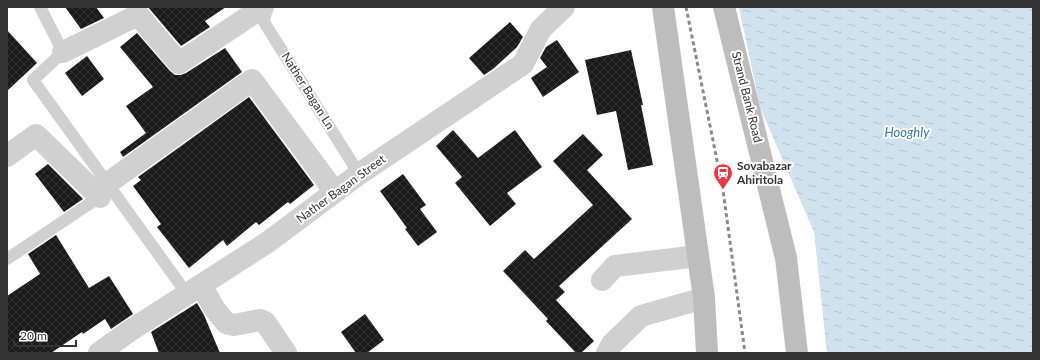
<svg xmlns="http://www.w3.org/2000/svg" width="1040" height="360" viewBox="0 0 1040 360" font-family="Lato,sans-serif">
  <style>
    .water { fill: url(#water-ripples) }
    .building { fill: url(#building-cross-hatch) }
    .lines { fill: none; stroke-linecap: round; stroke-linejoin: round }
    .service { stroke: #d0d0d0; stroke-width: 12 }
    .minor { stroke: #d0d0d0; stroke-width: 22 }
    .secondary { stroke: #bdbdbd; stroke-width: 22 }
    .rail { stroke: #888; stroke-width: 3; stroke-dasharray: 4 3; stroke-linecap: butt }
    .labels { text-anchor: middle; stroke-width: 4; stroke-linejoin: round; paint-order: stroke }
    .street-label { font-size: 12px; fill: #333; stroke: #fff }
    .poi-label { font-size: 12px; font-weight: bold; fill: #333; stroke: #fff; text-anchor: start }
    .water-label { font-size: 13px; font-style: italic; fill: #3f7597; stroke: #fff }
  </style>
  <defs>
    <pattern id="water-ripples" width="26" height="14" patternUnits="userSpaceOnUse"><rect width="26" height="14" fill="#cfe2ee"/><path d="M2 4q2-2 4 0t4 0M15 11q2-2 4 0t4 0" fill="none" stroke="#b2c2cd"/></pattern>
    <pattern id="building-cross-hatch" width="8" height="8" patternUnits="userSpaceOnUse"><rect width="8" height="8" fill="#1a1a1a"/><path d="M0 0l8 8M0 8l8-8" fill="none" stroke="#333"/></pattern>
  </defs>
  <rect width="100%" height="100%" fill="#fff"/>
  <path class="water" d="M739 7H1033V353H827L814 232 760 107Z"/>
  <path class="building" d="M65 7H96L104 18 81 29Z
    M148 7H226L205 21 210 27 181 46Z
    M510 22 523 37 517 47 493 69 484 75 469 58Z
    M7 30 37 63 7 91Z
    M137 33 170 71 175 75H181L186 73 225 48 242 72 123 157 120 152 146 133 126 106 153 87 120 47Z
    M557 40 579 72 543 97 531 78 547 67 540 58 546 47Z
    M631 50 643 105H641L653 165 628 170 616 111 597 115 585 60Z
    M87 56 104 79 82 96 65 73Z
    M249 97 314 185 290 204 288 202 259 225 256 222 227 246 223 240 189 268 157 227 161 224 133 186 141 180 138 177Z
    M453 130 478 158 515 130 542 167 507 193 516 204 490 226 455 183 462 177 436 146Z
    M583 134 603 155 587 170 632 219 559 286 565 292 556 300 594 341 581 353H576L546 321 548 319 503 271 525 250 534 259 593 205 553 161Z
    M48 164 83 199 64 212 35 174Z
    M403 174 426 205 420 209 437 232 418 246 405 229 407 228 380 191Z
    M56 235 89 288 109 276 133 314 111 329 105 319 83 334 82 332 51 353H7V296L40 274 28 254Z
    M197 303 204 315 220 353H159L151 332Z
    M365 314 384 340 367 353H356L341 332Z"/>
  <g class="lines">
    <path class="service" d="M40 7 63 52 33 80 187 294
      M267 7 264 22 359 174
      M7 259 104 194"/>
    <path class="minor" d="M63 52 138 15 179 63 263 7
      M7 156 36 135 100 197
      M108 183 252 80 335 192
      M602 280 615 266 698 256
      M201 285 214 308 226 323 234 325 260 320 265 322 286 353
      M99 353 131 330 268 242 359 174 523 64 541 29 564 7
      M607 353 612 344 641 316 704 298"/>
    <path class="secondary" d="M663 7 704 298 707 353
      M724 7 786 258 797 353"/>
    <path class="rail" d="M686 7 723 190 745 353"/>
  </g>
  <defs>
    <symbol id="station-pin" viewBox="-11 -11 22 30"><path d="M0 17L-7.5 6A9.5 9.5 0 1 1 7.5 6Z" fill="#e63946" stroke="#fff"/><path d="M-3-6H3Q5-6 5-4V2Q5 4 3 4L4.5 6H3L1.5 4h-3L-3 6H-4.5L-3 4Q-5 4-5 2V-4Q-5-6-3-6ZM-3.5-4v3h7v-3ZM-3.5 1v1.5H-2V1ZM2 1v1.5H3.5V1Z" fill="#fff"/></symbol>
  </defs>
  <g fill-rule="evenodd">
    <use href="#station-pin" x="712" y="162" width="22" height="30"/>
  </g>
  <g class="labels">
    <g class="street-label">
      <text transform="translate(308 91) rotate(58)" y="4">Nather Bagan Ln</text>
      <text transform="translate(747 97) rotate(76)" y="4">Strand Bank Road</text>
      <text transform="translate(341 189) rotate(-36)" y="4">Nather Bagan Street</text>
    </g>
    <g class="poi-label">
      <text x="737" y="170">Sovabazar<tspan x="737" dy="14">Ahiritola</tspan></text>
    </g>
    <g class="water-label">
      <text x="907" y="137">Hooghly</text>
    </g>
  </g>
  <rect width="1040" height="360" fill="none" stroke="#333333" stroke-width="16"/>
  <path d="M14 340v6h62v-6" fill="none" stroke="#333333" stroke-width="2"/>
  <text x="20" y="340" font-size="12" fill="#333333" stroke="#ffffff" stroke-width="3" paint-order="stroke">20 m</text>
</svg>
